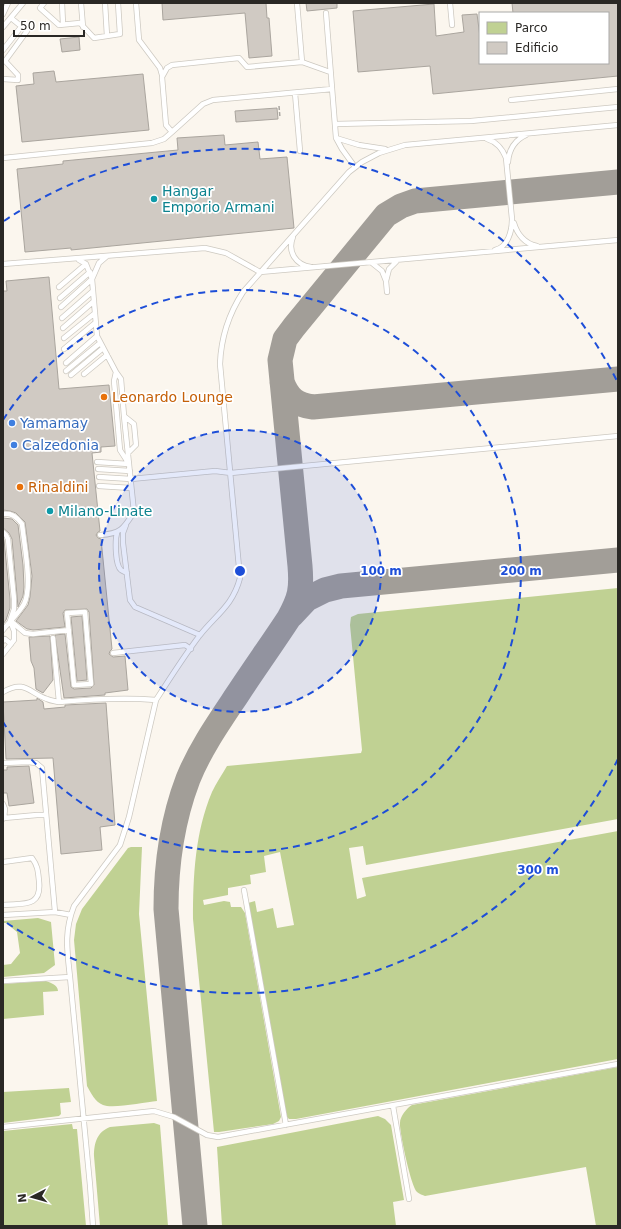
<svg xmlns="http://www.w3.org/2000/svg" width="621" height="1229" viewBox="0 0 621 1229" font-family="'DejaVu Sans',sans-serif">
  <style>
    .green { fill: #c0d193 }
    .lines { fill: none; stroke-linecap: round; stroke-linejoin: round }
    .taxiway { stroke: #a29e98; stroke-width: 25 }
    .building { fill: #d0cac3; stroke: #aaa59e }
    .service-casing { stroke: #cdc9c1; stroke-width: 6 }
    .path { stroke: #aaa7a1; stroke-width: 1.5; stroke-dasharray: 4 2; stroke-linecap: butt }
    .service { stroke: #fff; stroke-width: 4.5 }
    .ring { fill: none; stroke: #1d4ed8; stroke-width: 2; stroke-dasharray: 7 5 }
    .culture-dot { fill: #0f9aa8; stroke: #fff; stroke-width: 1.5 }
    .food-dot { fill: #e8710a; stroke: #fff; stroke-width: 1.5 }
    .shop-dot { fill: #3f7fe0; stroke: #fff; stroke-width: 1.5 }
    .labels { text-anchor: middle; stroke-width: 3.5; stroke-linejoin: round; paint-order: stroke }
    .culture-label { font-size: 14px; fill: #0d838f; stroke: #fff; text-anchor: start }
    .food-label { font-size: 14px; fill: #c56008; stroke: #fff; text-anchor: start }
    .shop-label { font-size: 14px; fill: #366cbe; stroke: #fff; text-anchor: start }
    .centre { fill: #1d4ed8; stroke: #fff; stroke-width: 2 }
    .ring-label { font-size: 12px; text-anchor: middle; font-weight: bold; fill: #1d4ed8; stroke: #fff; stroke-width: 3.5; stroke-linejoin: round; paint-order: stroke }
  </style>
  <rect width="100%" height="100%" fill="#fbf6ee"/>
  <path class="green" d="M618 588V819L366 865 363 846 349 848 357 899 366 896 362 878 618 831V1059L296 1119H289L285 1115 274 1046 248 903 255 901 257 912 273 908 277 928 294 925 280 852 264 856 266 872 250 875 251 884 228 888V895L203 900 204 905 224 901 230 902 231 907H241L245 913 281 1117 279 1121 273 1124 219 1132H214L193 919C193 876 195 832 212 792 216 783 222 775 227 766L361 753 362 750 350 625 351 617 358 614Z
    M131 847H142L139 914 157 1101C145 1102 113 1109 103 1105 95 1102 91 1093 87 1086L74 940 76 924 82 909 128 848Z
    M38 918 51 922 55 965 44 973 3 977V965L11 964 20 953 17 932 6 923H3V921Z
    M46 981C51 983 58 985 58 991L43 992 44 1015 3 1019V984Z
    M618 1067V1226H596L586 1167 425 1196C423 1195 419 1194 417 1192 411 1187 399 1130 400 1123 400 1116 407 1108 412 1105Z
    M69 1088 71 1102 60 1103 61 1114 59 1116 3 1123V1092Z
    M378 1116 385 1119 391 1125 404 1200 393 1202 396 1226H222L217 1147Z
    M154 1123 160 1125 168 1226H100L94 1156C94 1143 97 1132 110 1127Z
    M72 1124 73 1129H77L86 1226H3V1131Z"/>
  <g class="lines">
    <path class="taxiway" d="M282 382C288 398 296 405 313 407L618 379
      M292 615 307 599 325 590 341 586 618 560
      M195 1226 166 909C166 865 172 821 188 779 200 749 219 722 237 695 254 669 272 644 289 618 300 598 302 589 300 566L280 360 285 339 294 327 386 215 401 206 415 201 618 182"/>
  </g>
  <path class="building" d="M162 3H266L267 18H269L272 56 249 58 245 13 163 20Z
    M306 3H337V8L307 11Z
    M512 3H618V76L433 94 430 66 358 72 353 11 434 4 436 36 464 32 462 15 477 14 480 37V63H608V13H513Z
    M79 37 80 50 62 52 60 39Z
    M54 71 56 82 143 74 149 130 22 142 16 86 34 84 33 73Z
    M277 108 278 119 236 122 235 111Z
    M224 135 225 145 258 142 260 159 287 157 294 228 71 250V248L25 252 17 169 63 164V161L178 150 177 138Z
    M49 277 59 389 109 385 115 446 101 447V452L92 453 100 531 98 532 96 535 98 538 101 539 112 649 110 651 109 654 113 657 125 656 128 690 105 693V695L64 698 55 635 65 634 71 687 74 689 91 688 94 685 89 612 87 609 65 610 63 613 65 627 33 630 28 629H27L16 621 28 605 30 597 32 576 25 522 16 513 10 511 3 510V291H7L6 281Z
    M3 518 12 519 18 525 23 565 24 587 23 596 18 607 12 539 9 533 3 528Z
    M3 537 4 540 10 599V608L6 620 3 624Z
    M82 616 87 680 77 681 71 617Z
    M50 636 53 680 43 693 36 689 34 668 31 661 29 637Z
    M37 698 43 702 44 709 65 707V705L106 703 115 825 100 827 102 850 61 854 53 758 6 759 3 702 37 700Z
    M29 766 34 803 9 806 7 793H3V770H7V767Z"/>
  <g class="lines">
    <defs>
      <path id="service" d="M44 3 40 8 59 25 80 23 94 38 107 36 105 3
        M62 3 63 24
        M81 3 83 27
        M136 3 139 40 160 68 162 75
        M297 3 302 62 330 72
        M450 3 452 25
        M326 13 336 138 342 149 355 167
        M3 14 8 3
        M3 27 23 3
        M107 36 120 34 118 3
        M3 50 21 27
        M302 62 247 67 239 58 172 65 167 68 162 77 166 125 172 132 203 104 213 100 332 89
        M3 79 18 80V75L5 61 27 31 11 18
        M295 93 300 151
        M511 100 618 89
        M335 124 471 121 618 107
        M336 138 359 145 385 149
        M487 139C497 142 502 148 506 158L512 219C512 231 508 247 495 250
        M3 158 152 143 164 139 172 132
        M508 162C509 149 515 140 526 135
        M514 223C517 234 525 244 537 246
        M293 237C287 252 296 265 311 267
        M79 260 86 264 92 279 99 263 106 257
        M372 263 382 271 386 281 389 269 396 262
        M3 264 205 248 226 253 260 272 618 240
        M92 279 97 336 116 372 114 381 120 450 129 464
        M386 281 387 292
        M59 287 86 264
        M60 298 90 272
        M61 307 92 279
        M62 318 93 291
        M63 328 94 301
        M64 338 95 313
        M64 349 95 323
        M66 363 97 336
        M66 371 100 343
        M116 372 121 379 124 416 134 424 136 445 128 453
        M84 374 107 355
        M71 375 102 349
        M97 462 129 464
        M98 469 130 471
        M99 477 131 479 215 471 231 473 618 436
        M99 486 131 488
        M3 514C12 513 17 517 22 524 24 544 33 587 24 604 19 613 10 621 3 630
        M126 525 123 533V543L130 600 135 607 200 635
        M3 532 6 535 8 539 14 599V609L10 621 14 631V640L3 654
        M117 533C115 540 115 565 121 570 122 571 125 572 127 573
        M100 535C121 534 124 528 134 512L124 416
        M85 612 91 684 74 685 67 613Z
        M12 622 25 633 33 634 69 630
        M53 638 59 702C92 699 124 697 156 700L129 817 120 845 74 906C64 932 67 950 70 977
        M3 641 5 639 11 644
        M113 653 185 645 191 649
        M3 692C25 679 29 693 47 699 51 701 55 701 59 702
        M156 700C170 678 184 656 200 635 217 614 233 605 240 578L220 364C221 337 228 315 243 292L349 172 362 162 379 153 405 145 618 125
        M3 763 28 762 36 763 42 768 55 912
        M3 804 5 809 4 818 3 819
        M4 818 37 815H46
        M3 862 32 858C38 866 38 872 39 881 42 908 23 903 3 905
        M244 890 286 1125
        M3 915 55 912 71 915
        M3 981 70 977 90 1185 93 1226
        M393 1106 409 1199
        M3 1127 154 1111 174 1117 207 1135 218 1137 618 1064"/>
    </defs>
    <use href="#service" class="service-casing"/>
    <path class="path" d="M279 106 280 118"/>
    <use href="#service" class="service"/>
  </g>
  <circle cx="240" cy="571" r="141" fill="#1d4ed8" fill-opacity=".12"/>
  <g class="ring">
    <circle cx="240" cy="571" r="141"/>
    <path d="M3 420A281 281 0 1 1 3 722"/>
    <path d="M618 759A422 422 0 0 1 4 921M4 221A422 422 0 0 1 618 383"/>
  </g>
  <g class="culture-dot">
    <circle cx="154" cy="199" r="4"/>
    <circle cx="50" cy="511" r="4"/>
  </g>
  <g class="food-dot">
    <circle cx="104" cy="397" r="4"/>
    <circle cx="20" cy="487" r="4"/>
  </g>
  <g class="shop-dot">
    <circle cx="12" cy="423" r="4"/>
    <circle cx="14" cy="445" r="4"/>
  </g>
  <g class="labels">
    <g class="culture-label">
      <text x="162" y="196">Hangar<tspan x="162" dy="16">Emporio Armani</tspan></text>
      <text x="58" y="516">Milano-Linate</text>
    </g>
    <g class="food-label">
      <text x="112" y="402">Leonardo Lounge</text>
      <text x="28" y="492">Rinaldini</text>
    </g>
    <g class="shop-label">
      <text x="20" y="428">Yamamay</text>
      <text x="22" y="450">Calzedonia</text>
    </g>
  </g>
  <circle cx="240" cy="571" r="6" class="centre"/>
  <g class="ring-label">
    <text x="381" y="575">100 m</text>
    <text x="521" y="575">200 m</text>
    <text x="538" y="874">300 m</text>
  </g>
  <rect width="621" height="1229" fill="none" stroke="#2a2825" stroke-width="8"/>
  <rect x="479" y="12" width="130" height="52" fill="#ffffff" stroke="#aaa9a8"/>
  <rect x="487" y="22" width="20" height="12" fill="#c0d193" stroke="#aaa9a8"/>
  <text x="515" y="32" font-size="12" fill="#2a2825">Parco</text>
  <rect x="487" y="42" width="20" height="12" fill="#d0cac3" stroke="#aaa9a8"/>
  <text x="515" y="52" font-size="12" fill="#2a2825">Edificio</text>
  <g transform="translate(32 1197) rotate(264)" stroke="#ffffff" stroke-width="3" paint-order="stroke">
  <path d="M0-3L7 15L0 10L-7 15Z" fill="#2a2825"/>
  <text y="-6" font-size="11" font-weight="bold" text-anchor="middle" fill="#2a2825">N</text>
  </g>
  <path d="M14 30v6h70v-6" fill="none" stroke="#2a2825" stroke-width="2"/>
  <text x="20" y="30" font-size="12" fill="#2a2825" stroke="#ffffff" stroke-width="3" paint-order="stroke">50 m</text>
</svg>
